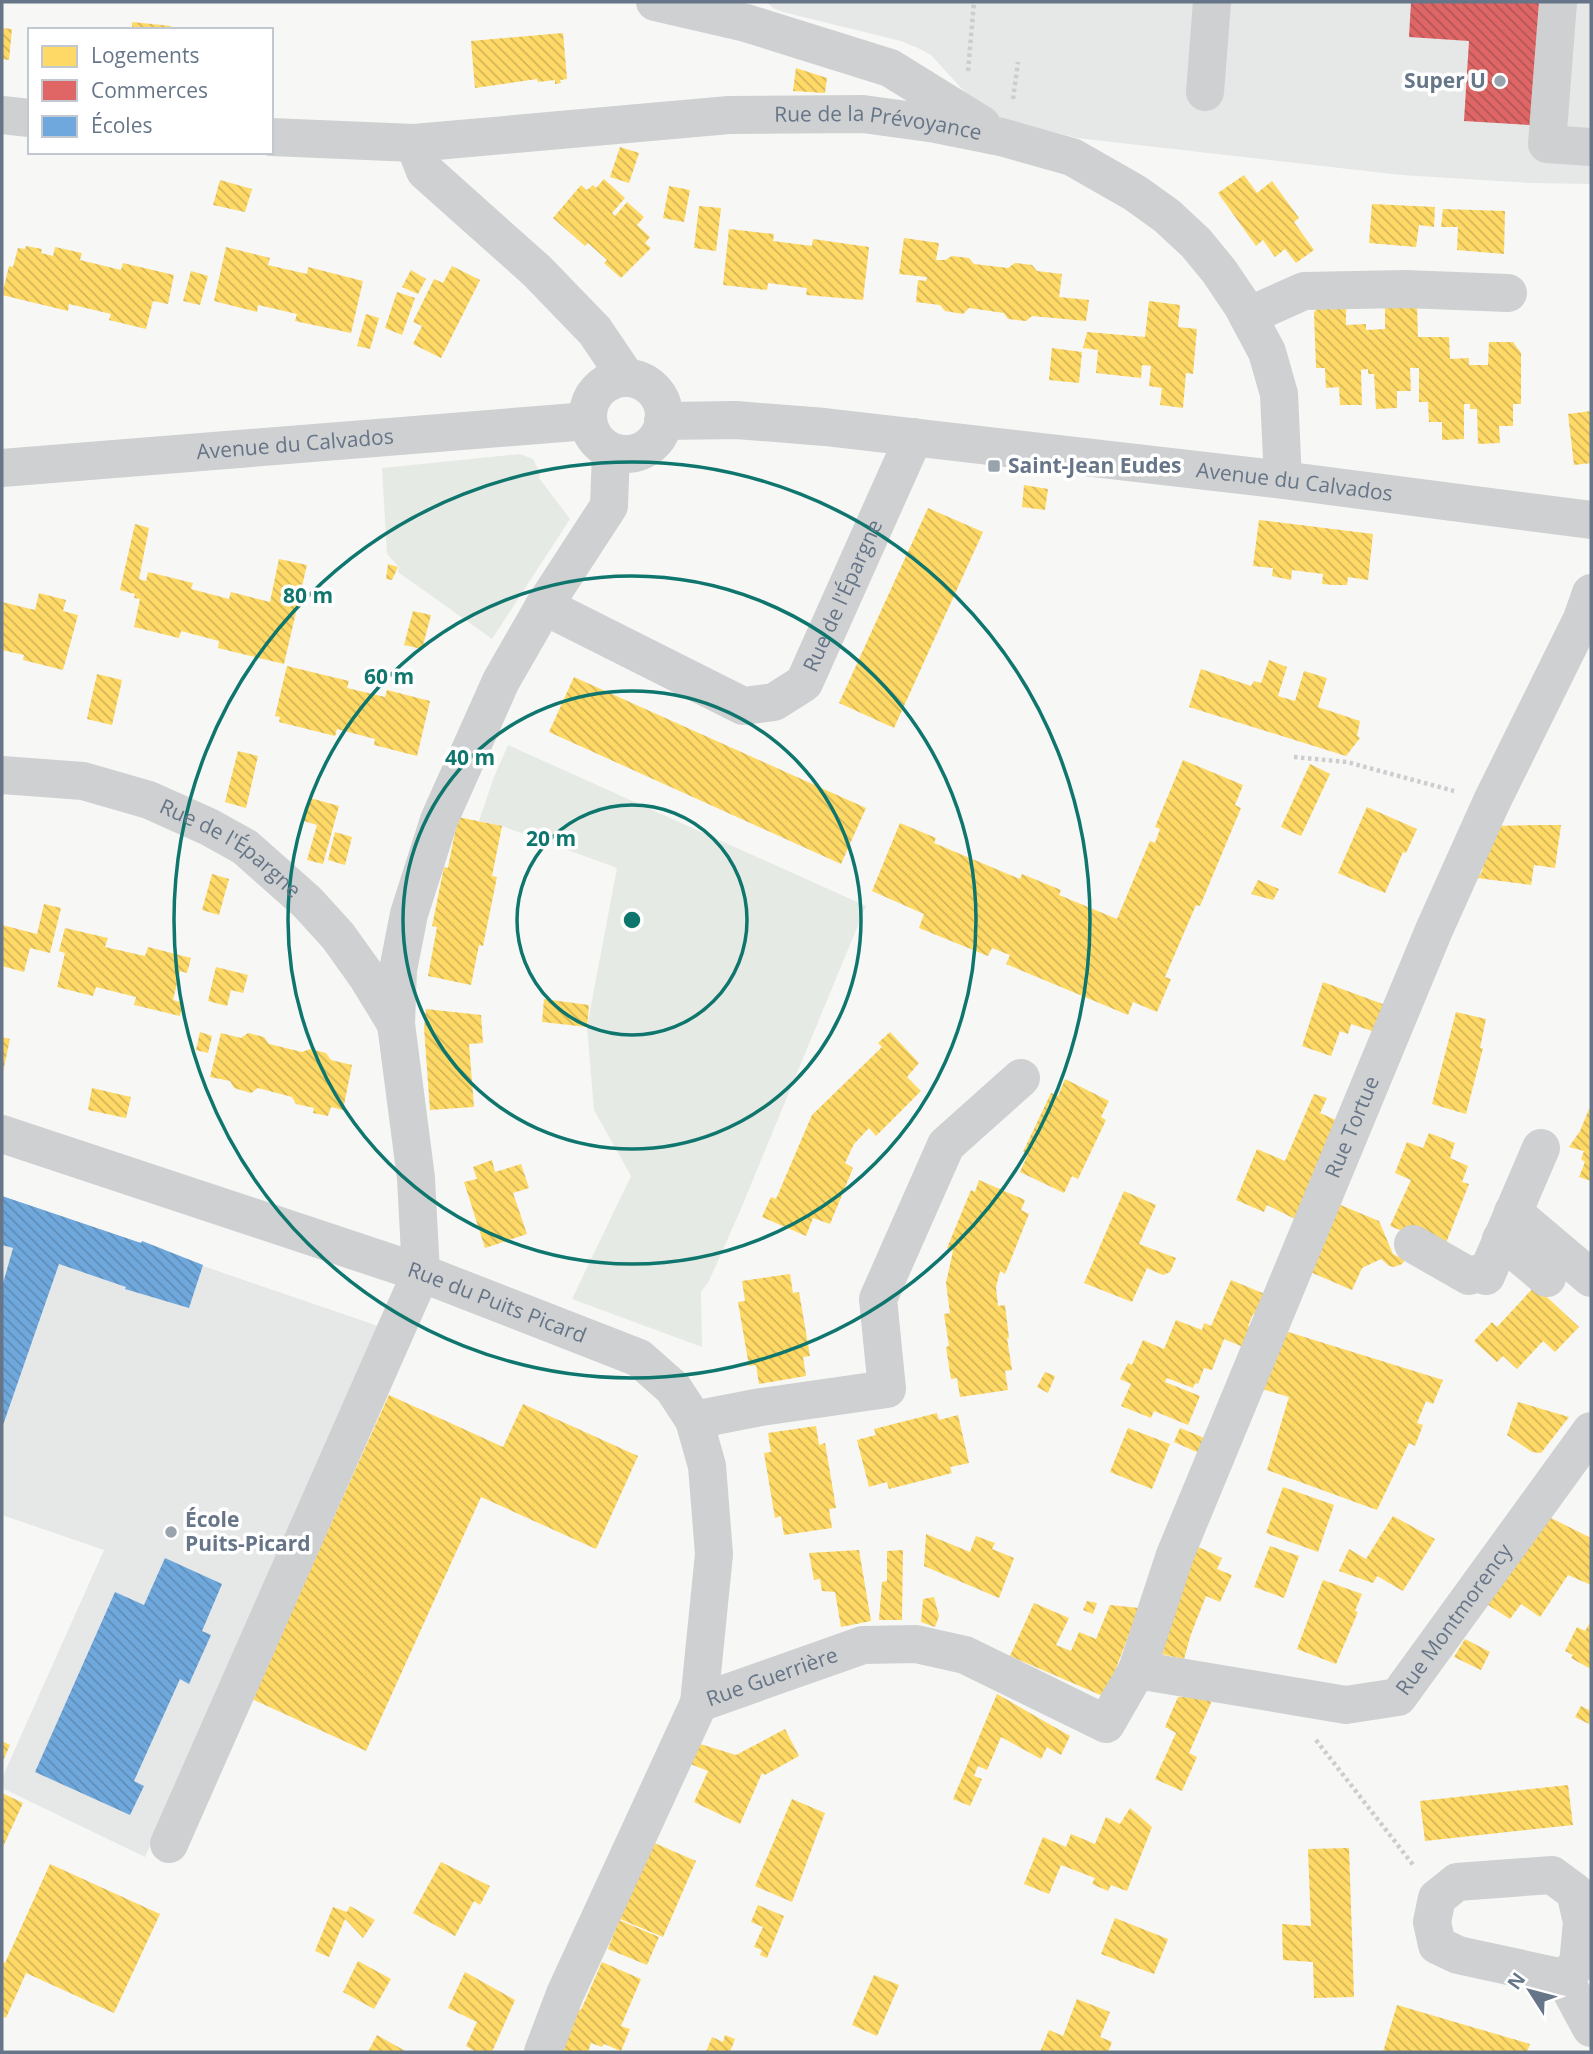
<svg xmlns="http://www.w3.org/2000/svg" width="1593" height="2054" viewBox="0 0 1593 2054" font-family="'Open Sans',sans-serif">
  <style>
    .built { fill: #e6e7e7 }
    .green { fill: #e6eae4 }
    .homes { fill: url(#homes-back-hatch) }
    .shops { fill: url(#shops-back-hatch) }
    .schools { fill: url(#schools-back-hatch) }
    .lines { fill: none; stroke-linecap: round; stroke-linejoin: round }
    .path { stroke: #cccdce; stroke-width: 4.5; stroke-dasharray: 3.5 3.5; stroke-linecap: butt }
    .minor { stroke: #cfd0d1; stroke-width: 38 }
    .ring { fill: none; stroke: #0f766e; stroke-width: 3.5 }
    .poi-dot { fill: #99a3ae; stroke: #fff; stroke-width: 2.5 }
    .labels { text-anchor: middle; stroke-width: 7; stroke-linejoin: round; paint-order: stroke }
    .poi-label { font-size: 21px; font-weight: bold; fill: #667688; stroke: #fff; text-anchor: start }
    .street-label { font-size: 21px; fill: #667688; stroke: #fff }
    .centre { fill: #0f766e; stroke: #fff; stroke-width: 3.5 }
    .ring-label { font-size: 21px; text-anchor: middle; font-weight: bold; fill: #0f766e; stroke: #fff; stroke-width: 7; stroke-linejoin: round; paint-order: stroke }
  </style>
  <defs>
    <pattern id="homes-back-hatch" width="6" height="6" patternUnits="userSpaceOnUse" patternTransform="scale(1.75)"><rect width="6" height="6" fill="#ffd966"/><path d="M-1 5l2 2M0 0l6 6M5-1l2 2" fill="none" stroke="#d2b55a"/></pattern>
    <pattern id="shops-back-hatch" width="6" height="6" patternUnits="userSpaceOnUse" patternTransform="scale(1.75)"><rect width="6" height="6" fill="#e06666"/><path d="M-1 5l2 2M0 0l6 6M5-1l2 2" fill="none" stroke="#b05557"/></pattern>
    <pattern id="schools-back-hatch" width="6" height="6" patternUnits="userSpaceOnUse" patternTransform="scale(1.75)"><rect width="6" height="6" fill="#6fa8dc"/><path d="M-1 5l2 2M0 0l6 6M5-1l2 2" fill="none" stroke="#5f8db8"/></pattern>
  </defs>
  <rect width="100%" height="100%" fill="#f7f7f6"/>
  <path class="built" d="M767 2H1591V184L1529 183 1401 175 1077 138 1003 119 989 112 973 101 931 55 918 48 901 41 783 12 773 8Z
    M2 1196 140 1243 142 1241 164 1249V1251L203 1266 381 1327 145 1857 2 1788V1778L104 1550 2 1515Z"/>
  <path class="green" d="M520 454 533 459 540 473 539 478 570 519 492 639 398 572 399 567 387 554 382 468Z
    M508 745 866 906 740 1211 709 1281 701 1292 702 1347 572 1299 631 1176 594 1110 587 1027 617 868 502 826 479 821 494 777Z"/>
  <path class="homes" d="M132 22 171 26V30H132Z
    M2 28 12 29 9 60 2 59Z
    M563 33 567 79 560 80 561 83 555 84V80L538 82 537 79 475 88 471 41Z
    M796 68 827 78 825 93 793 91Z
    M620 147 639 153 629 183 610 177Z
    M1244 175 1257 193 1272 181 1299 218 1294 222 1314 250 1296 263 1285 249 1275 257 1263 240 1256 246 1218 193Z
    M604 179 625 198 612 213 615 216 627 202 644 217 637 225 650 237 645 243 651 248 621 278 604 263 607 260 588 243 585 246 553 218 581 185 587 190 593 185 596 188Z
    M220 180 252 189 245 212 213 205Z
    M669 186 690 190 684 222 663 218Z
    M1372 204 1435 207 1434 227 1419 225 1416 247 1369 243Z
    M699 206 721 208 716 251 694 248Z
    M1443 209 1505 211 1504 254 1457 250 1458 227H1441Z
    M729 229 774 234 773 241 812 246 813 239 869 247 863 300 806 295 807 288 768 283 767 290 723 285Z
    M904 238 939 243 936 260H945L952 256 969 258 974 264 1008 268 1015 263 1032 265 1037 271 1062 274 1059 297 1089 300 1086 321 1032 316 1026 321 1008 319 1004 313 969 308 963 314 945 311 940 305 916 302 918 280 926 281 927 277 899 274Z
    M26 246 42 249 41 253 53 256 55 247 82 253 80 260 121 270 123 263 174 275 168 304 153 301 146 329 109 320 111 314 69 304 68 311 2 295 9 266 13 267 18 248 25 249Z
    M226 247 270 258 268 265 307 274 308 267 363 281 351 333 295 321 297 314 258 305 257 312 214 301Z
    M452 266 480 280 441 358 413 344 422 326 413 322 434 279 443 283Z
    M411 270 426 279 418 294 402 287Z
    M191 271 208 276 200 305 183 301Z
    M397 292 415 298 402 335 385 328Z
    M1149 301 1180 305 1178 327 1197 329 1193 374 1186 373 1183 408 1160 405 1162 388 1149 386 1151 366 1142 365 1141 378 1096 373 1098 350 1083 348 1087 332 1145 337Z
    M1346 303V325L1366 324V330L1385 329V307L1417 306 1418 337H1449L1450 359 1469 358V365H1488L1489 342H1513L1521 353V404H1513V426H1499L1500 443 1478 444 1477 409H1470V404H1464V439L1442 440V422H1429L1428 402H1419V368H1410L1411 391H1397V408L1376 409 1374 374H1368V369L1361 370 1362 405H1340L1339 387 1326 388 1325 368H1316L1314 312 1322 304Z
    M366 314 379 318 370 349 357 346Z
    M1052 348 1082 352 1079 383 1049 380Z
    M1591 411V463L1574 465 1568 414Z
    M1024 485 1048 489 1045 510 1022 507Z
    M928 508 983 532 894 728 839 703Z
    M1259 520 1373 534 1368 580 1348 577 1347 585H1334L1322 584 1323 574 1292 570 1291 580 1272 576 1273 568 1253 566Z
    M135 524 149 528 139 579 146 581 148 572 193 583 191 589 229 599 231 592 270 602 279 559 307 565 284 664 218 648 219 641 181 631 179 638 134 627 140 599 134 598 135 594 120 590Z
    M388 564 398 567 392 580 386 579Z
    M39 593 66 600 63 611 78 615 63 670 23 660 24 655 2 650V602L35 610Z
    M413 611 431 615 422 649 404 645Z
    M1269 660 1287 667 1278 696 1295 701 1304 671 1327 678 1318 707 1360 721 1357 736 1360 738 1346 756 1189 707 1201 669 1251 686 1254 681 1261 683Z
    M287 666 349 681 347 688 385 697 387 690 430 701 417 756 374 745 375 739 337 729 335 736 279 722 280 717 275 716Z
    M97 674 122 680 112 725 87 719Z
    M574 677 866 808 841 864 549 732Z
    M238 751 258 756 246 808 225 802Z
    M1183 760 1243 785 1235 805 1241 808 1200 906 1196 905 1165 977 1171 979 1157 1012 1133 1002 1128 1015 1006 964 1010 955 992 948 988 956 919 928 924 914 872 891 900 823 936 838 934 843 1020 879 1022 874 1061 890 1059 895 1117 919 1150 841 1155 843 1160 829 1155 827Z
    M1310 764 1330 774 1301 836 1281 827Z
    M310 798 339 806 323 864 307 860 317 825 304 821Z
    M1367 807 1417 829 1406 853 1403 852 1385 893 1338 873Z
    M458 817 502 826 492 876 497 877 483 946 479 945 471 985 428 976 437 927 432 926 444 867 448 868Z
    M1538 825H1561L1555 868 1534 865 1531 885 1477 878 1482 872 1486 846 1495 826Z
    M335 832 352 837 345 865 328 860Z
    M212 874 229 879 219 915 202 910Z
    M1258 880 1279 889 1273 900 1251 894Z
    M44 904 61 908 50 953 30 948 24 972 2 966V925L37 934Z
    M65 928 108 938 105 947 145 956 148 947 191 958 187 973 180 971 173 1000 183 1003 180 1016 134 1005 136 997 96 987 93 996 57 987 65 953 59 951Z
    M216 967 248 975 243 993 231 990 227 1006 208 1001Z
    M1323 982 1391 1007 1381 1034 1351 1024 1348 1034 1340 1031 1331 1056 1302 1046Z
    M544 999 589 1005 587 1027 542 1022Z
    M426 1009 481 1015 483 1043 469 1044 474 1107 430 1110 424 1028Z
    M1456 1012 1486 1019 1480 1048H1483L1466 1114 1432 1104Z
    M200 1032 212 1036 208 1053 196 1050Z
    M890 1032 919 1063 907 1077 921 1091 876 1136 869 1128 854 1144 845 1163 853 1168 830 1224 813 1218 806 1236 762 1217 771 1197 776 1199 812 1115 882 1047 878 1043Z
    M221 1033 241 1038 248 1033 264 1037 269 1044 302 1052 310 1049 326 1053 331 1060 352 1065 343 1110 331 1107 328 1116 313 1113 314 1108 296 1104 292 1097 258 1088 251 1093 234 1088 230 1081 210 1077Z
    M2 1037 10 1039 3 1072H2Z
    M1065 1079 1109 1101 1101 1117 1106 1120 1078 1179 1072 1176 1064 1193 1020 1172 1028 1154 1023 1152 1051 1093 1058 1096Z
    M92 1088 131 1097 126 1118 88 1110Z
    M1314 1094 1327 1098 1320 1113 1345 1124 1303 1223 1267 1205 1264 1212 1236 1200 1257 1149 1285 1161Z
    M1589 1109H1591V1181L1579 1177 1585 1162 1581 1159 1584 1151 1569 1147 1580 1131Z
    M1429 1133 1455 1143 1450 1158 1468 1166 1462 1182 1469 1184 1444 1248 1390 1226 1411 1180 1395 1173 1407 1142 1423 1148Z
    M492 1160 495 1172 521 1164 529 1188 513 1193 527 1234 485 1248 464 1182 477 1179 473 1167Z
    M979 1180 1025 1200 1021 1210 1029 1214 1005 1274 1000 1271 996 1287 998 1306 1005 1305 1009 1338H1007L1012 1370 1005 1371 1008 1390 960 1397 957 1378 951 1379 946 1347 949 1346 944 1314 950 1313 946 1283 953 1251 947 1248 971 1190 975 1192Z
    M1124 1191 1156 1205 1139 1244 1176 1258 1170 1272 1163 1275 1147 1268 1132 1302 1084 1283Z
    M1338 1204 1379 1221 1393 1254 1405 1260 1402 1264 1394 1267 1389 1266 1381 1259 1362 1268 1352 1290 1310 1272Z
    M790 1274 793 1293 799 1292 810 1356 803 1357 806 1376 759 1384 756 1365 749 1366 738 1302 745 1301 742 1281Z
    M1231 1280 1270 1296 1256 1314H1253L1248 1326 1251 1328 1248 1349 1224 1339 1212 1370 1204 1368 1198 1384 1195 1383 1193 1388 1167 1378 1165 1382 1200 1396 1188 1425 1154 1411 1151 1418 1121 1406 1131 1384 1120 1379 1128 1363 1132 1365 1143 1340 1164 1349 1176 1320 1202 1330 1204 1323 1211 1326Z
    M1535 1286 1579 1327 1555 1352 1543 1341 1517 1369 1503 1356 1497 1362 1474 1341 1492 1322 1497 1327Z
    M1285 1331 1443 1380 1433 1404 1426 1401 1417 1423 1423 1425 1415 1446 1409 1443 1377 1510 1267 1470 1289 1397 1259 1388Z
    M1045 1372 1055 1376 1048 1393 1037 1387Z
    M389 1395 503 1447 523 1404 638 1456 596 1549 481 1497 366 1751 252 1699Z
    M1518 1402 1569 1417 1541 1453 1532 1452 1507 1435Z
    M937 1413 939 1420 958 1415 969 1463 950 1467 952 1473 889 1489 887 1482 869 1487 857 1440 876 1435 874 1429Z
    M816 1426 819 1445 825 1443 836 1508 829 1509 832 1528 784 1535 781 1516 775 1518 764 1453 771 1452 768 1433Z
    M1128 1428 1170 1444 1152 1489 1110 1472Z
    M1180 1428 1212 1441 1206 1456 1174 1442Z
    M1283 1487 1334 1505 1318 1552 1266 1533Z
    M1545 1515 1591 1538V1585L1568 1575 1540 1617 1521 1604 1510 1619 1485 1603Z
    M1393 1516 1435 1539 1403 1591 1377 1576 1373 1583 1339 1571 1349 1549 1366 1559Z
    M926 1534 970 1552 976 1536 995 1543 992 1549 1014 1558 999 1598 924 1566Z
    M1192 1544 1222 1558 1217 1569 1232 1575 1220 1602 1206 1596 1191 1634 1184 1659 1152 1652Z
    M1270 1546 1299 1556 1284 1598 1254 1587Z
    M859 1550 871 1621 841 1627 835 1592 822 1591 820 1579 814 1580 809 1553Z
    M903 1550 902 1620H879L882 1582 887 1581V1551Z
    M1323 1580 1362 1594 1355 1611 1358 1612 1336 1664 1297 1649Z
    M934 1597 939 1616 935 1627 921 1622 923 1599Z
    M1087 1601 1097 1603 1093 1614 1083 1610Z
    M1034 1603 1069 1618 1056 1645 1071 1651 1079 1632 1096 1639 1110 1605 1139 1608 1105 1697 1010 1656Z
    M1591 1621V1669L1571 1658 1573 1655 1565 1651 1577 1627 1585 1631Z
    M1465 1639 1490 1652 1481 1670 1454 1657Z
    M997 1694 1070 1736 1061 1755 1047 1747 1041 1759 1001 1737 987 1770 978 1766 974 1776 982 1779 970 1806 953 1799Z
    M1178 1697 1213 1698 1189 1753 1197 1757 1182 1791 1155 1779 1176 1733 1165 1727Z
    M1581 1706 1591 1711 1589 1724 1575 1717Z
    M785 1729 799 1756 765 1775 762 1773 740 1824 694 1802 708 1771 688 1763 697 1743 736 1755Z
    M2 1741 10 1745 2 1763Z
    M1568 1785 1573 1825 1425 1841 1420 1801Z
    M2 1793 23 1803 2 1849Z
    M792 1799 825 1813 792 1902 755 1886Z
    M1130 1808 1152 1827 1127 1891 1111 1885 1108 1891 1092 1884 1095 1878 1061 1865 1049 1894 1024 1884 1043 1837 1066 1847 1071 1834 1095 1844 1106 1817 1120 1824Z
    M652 1842 696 1861 663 1937 620 1919Z
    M1349 1848 1354 1997 1314 1998 1313 1962 1283 1960 1282 1924 1311 1926 1308 1849Z
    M441 1862 490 1886 480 1905 474 1901 455 1936 413 1913Z
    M50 1864 160 1914 114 2013 26 1973 6 2018 2 2016V1962L5 1963Z
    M758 1905 784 1916 767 1958 760 1955 762 1950 754 1947 763 1927 751 1922Z
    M350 1906 375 1920 363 1938 345 1919 329 1957 315 1951 333 1907 347 1912Z
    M1115 1918 1168 1939 1154 1974 1101 1954Z
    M619 1920 659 1937 647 1965 608 1949Z
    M358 1961 391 1979 374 2009 343 1992Z
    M602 1962 641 1979 621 2026 630 2029 621 2051 604 2044 602 2047 591 2043 588 2052H552L569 2006 581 2010Z
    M465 1972 515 2000 492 2052H476L466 2046 477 2022 448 2008Z
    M874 1975 899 1985 877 2036 852 2025Z
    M1077 1999 1110 2012 1100 2037 1112 2042 1108 2052H1040L1049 2030 1063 2036Z
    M1397 2005 1530 2044 1527 2052H1383Z
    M377 2035 407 2052H368Z
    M725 2035 735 2039 730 2052H706L712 2037 723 2042Z"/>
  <path class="shops" d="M1411 2H1539L1562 127 1464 121 1469 41 1409 37Z"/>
  <path class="schools" d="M2 1196 141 1243 142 1241 203 1265 189 1308 125 1289 126 1287 59 1264 2 1428V1287L13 1248 2 1245Z
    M165 1558 222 1584 202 1631 211 1635 189 1684 180 1679 134 1781 144 1786 130 1815 35 1772 115 1592 144 1605Z"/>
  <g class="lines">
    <path class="path" d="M968 71 974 2
      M1013 99 1018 62
      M1294 757 1347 762 1454 791
      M1316 1740 1414 1866"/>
    <g class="minor">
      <path d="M655 2 746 23 890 68 982 125"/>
      <path d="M1558 2 1547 144 1591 147"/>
      <path d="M1205 92 1212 2"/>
      <path d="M2 115 30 118"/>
      <path id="s1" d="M271 137 414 143 729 115 863 114 936 124 1001 137 1072 157 1135 193 1167 216 1196 243 1219 271 1242 305 1267 352 1279 394 1283 480"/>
      <path d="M414 143 425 171 537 271 595 331 626 377"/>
      <path d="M1248 316 1304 291 1405 289 1508 293"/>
      <circle cx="626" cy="416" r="38"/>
      <path id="s2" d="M663 421 736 420 825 427 1283 480 1591 520"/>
      <path id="s3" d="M2 468 588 421"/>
      <path id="s4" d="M544 606 743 706 774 702 804 683 914 437"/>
      <path id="s5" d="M2 775 83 781 149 800 209 827 245 847 307 902 338 936 368 978 396 1024"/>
      <path id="s6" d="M2 1134 421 1273 639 1358 673 1388 694 1420 707 1466 714 1554 699 1703"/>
      <path d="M1513 1212 1591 1278"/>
      <path d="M1501 1239 1547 1278"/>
      <path d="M1413 1244 1469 1276 1487 1271"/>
      <path d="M1486 1276 1541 1148"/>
      <path d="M694 1420 761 1407 887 1389 878 1299 946 1145 1021 1078"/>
      <path id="s7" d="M1137 1670 1346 1705 1398 1697 1591 1431"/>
      <path d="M169 1844 421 1273 416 1178 396 1024 398 970 409 914 439 820 501 681 544 606 609 506 611 452"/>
      <path d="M1564 1978 1578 1964 1582 1922 1575 1892 1552 1875 1457 1882 1437 1898 1432 1922 1437 1945 1458 1955 1564 1978 1591 2028"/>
      <path id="s8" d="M543 2052 565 1994 699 1703 863 1645 916 1644 965 1655 1106 1724 1137 1670 1175 1555 1434 930 1492 801 1582 619 1591 593"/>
    </g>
  </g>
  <g class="ring">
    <circle cx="632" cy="920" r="115"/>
    <circle cx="632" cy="920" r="229"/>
    <circle cx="632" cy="920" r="344"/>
    <circle cx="632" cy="920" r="458"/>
  </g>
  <g class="poi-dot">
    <circle cx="1500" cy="81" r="7"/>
    <rect x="987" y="459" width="14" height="14" rx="3.5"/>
    <circle cx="171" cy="1532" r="7"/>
  </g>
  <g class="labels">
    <g class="poi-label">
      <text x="1486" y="88" text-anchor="end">Super U</text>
      <text x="1008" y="473">Saint-Jean Eudes</text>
      <text x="185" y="1527">École<tspan x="185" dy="24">Puits-Picard</tspan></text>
    </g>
    <g class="street-label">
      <text dy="7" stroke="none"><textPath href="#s1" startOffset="609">Rue de la Prévoyance</textPath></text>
      <text dy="7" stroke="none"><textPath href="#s3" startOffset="294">Avenue du Calvados</textPath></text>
      <text dy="7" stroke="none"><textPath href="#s2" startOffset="635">Avenue du Calvados</textPath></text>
      <text dy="7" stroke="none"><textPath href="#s4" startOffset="385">Rue de l'Épargne</textPath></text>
      <text dy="7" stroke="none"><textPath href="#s5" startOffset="245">Rue de l'Épargne</textPath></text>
      <text dy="7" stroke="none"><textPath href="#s8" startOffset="1463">Rue Tortue</textPath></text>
      <text dy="7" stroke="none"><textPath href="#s6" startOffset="523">Rue du Puits Picard</textPath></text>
      <text dy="7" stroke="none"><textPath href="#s7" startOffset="360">Rue Montmorency</textPath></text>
      <text dy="7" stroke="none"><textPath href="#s8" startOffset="460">Rue Guerrière</textPath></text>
    </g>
  </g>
  <circle cx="632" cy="920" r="10" class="centre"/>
  <g class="ring-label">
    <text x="308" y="603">80 m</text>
    <text x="389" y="684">60 m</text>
    <text x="470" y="765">40 m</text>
    <text x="551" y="846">20 m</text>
  </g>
  <rect width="1593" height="2054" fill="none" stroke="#667688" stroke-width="7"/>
  <rect x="28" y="28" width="245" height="126" fill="#ffffff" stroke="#c2c8cf" stroke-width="2"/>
  <rect x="42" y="46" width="35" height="21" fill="#ffd966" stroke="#c2c8cf" stroke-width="2"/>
  <text x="91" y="63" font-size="21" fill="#667688">Logements</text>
  <rect x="42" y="80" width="35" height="21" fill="#e06666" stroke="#c2c8cf" stroke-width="2"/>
  <text x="91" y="98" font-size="21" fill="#667688">Commerces</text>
  <rect x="42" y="116" width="35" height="21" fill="#6fa8dc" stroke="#c2c8cf" stroke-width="2"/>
  <text x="91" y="133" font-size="21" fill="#667688">Écoles</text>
  <g transform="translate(1530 1991) rotate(306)" stroke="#ffffff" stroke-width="5" paint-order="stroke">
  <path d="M0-5L12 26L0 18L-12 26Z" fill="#667688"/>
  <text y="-10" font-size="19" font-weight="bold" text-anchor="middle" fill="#667688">N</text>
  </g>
</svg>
